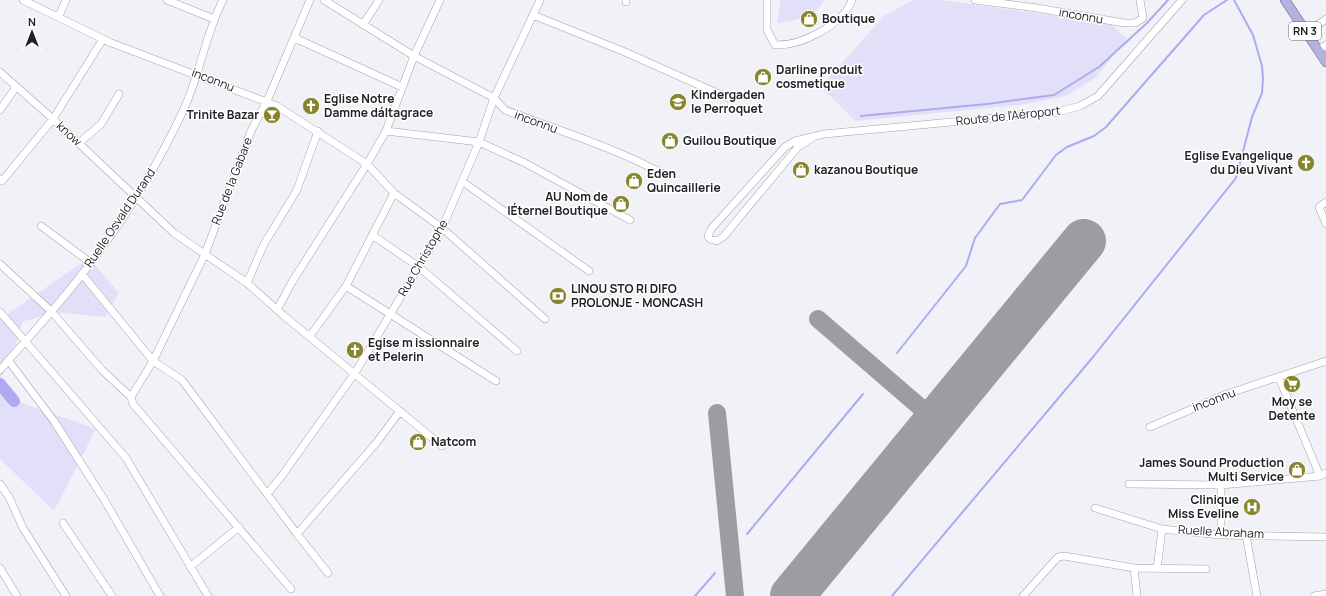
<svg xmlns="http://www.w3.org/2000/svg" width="1326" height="596" viewBox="0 0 1326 596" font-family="Manrope,sans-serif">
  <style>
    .green { fill: #e1e0f8 }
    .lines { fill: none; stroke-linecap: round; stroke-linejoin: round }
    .stream { stroke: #afaaf0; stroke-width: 2 }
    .river { stroke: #afaaf0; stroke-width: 12 }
    .taxiway { stroke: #9c9ca1; stroke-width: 18 }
    .runway { stroke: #9c9ca1; stroke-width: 44 }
    .minor-casing { stroke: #a3a2a9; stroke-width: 8 }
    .major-casing { stroke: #635e91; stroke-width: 10 }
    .minor { stroke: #fff; stroke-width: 7 }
    .major { stroke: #b6b2e0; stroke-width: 9 }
    .labels { text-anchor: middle; stroke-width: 3; stroke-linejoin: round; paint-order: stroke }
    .shield { fill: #fff; stroke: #646466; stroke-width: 1 }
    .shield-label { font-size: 11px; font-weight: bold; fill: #222224 }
    .street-label { font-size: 12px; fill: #222224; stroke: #fff }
    .poi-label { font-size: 12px; font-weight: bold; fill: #222224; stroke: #fff; text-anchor: start }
  </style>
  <rect width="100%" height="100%" fill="#f1f1f8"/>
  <path class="green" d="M781 0H824C817 17 793 21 777 23Z
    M913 0H941L1109 23 1127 39 1095 78 1066 96 1019 105 855 121 823 89 824 83 884 16Z
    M89 258 119 293 105 317 54 312 22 322 16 344 0 379V319Z
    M0 395 96 429 54 511 0 459Z"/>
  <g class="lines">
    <path class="stream" d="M861 116 987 104 1054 95 1099 67 1147 23 1168 0
      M897 353 966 266 975 238 1000 204 1022 200 1056 155 1067 147 1094 136 1106 127 1204 15 1227 0
      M747 534 863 394
      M695 596 715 573
      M892 596 1093 357 1236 178 1252 117 1262 93 1263 79 1262 66 1253 35 1234 0"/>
    <path class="river" d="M0 384 14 401"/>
    <path class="taxiway" d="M818 319 920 407 931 411 949 404
      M920 407 927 420 923 437
      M717 413 735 596"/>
    <path class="runway" d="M792 596 1084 241"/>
    <defs>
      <path id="minor" d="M23 0 109 42 277 106 367 164 394 193 442 228 545 319
        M167 0 214 19
        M324 0 414 56 494 98 505 110C559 131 614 147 665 175
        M767 0V30L775 45C801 46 843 25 852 0
        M975 0 1037 8 1124 23H1135L1143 18 1140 0
        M626 2V0
        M533 15 625 52 728 98
        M59 16 66 0
        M363 25 379 0
        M1306 33 1326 19
        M295 38 402 87
        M1318 50 1326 45
        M0 72 53 119 174 233 247 283
        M0 110 16 87
        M318 131 297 190 264 244 247 283 283 315 442 446
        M386 131 479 142 525 163 630 220
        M812 138 798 147 724 236 717 241 710 239 708 236 711 229 785 147 795 141 824 134 1058 112 1080 106 1098 96 1182 0
        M79 143 101 124 119 94
        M0 179 2 181 53 119 103 39
        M463 182 589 271
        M1326 202 1319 207 1326 224
        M41 226 91 263
        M372 235 419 267 517 351
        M0 264 51 311 102 370 131 397
        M82 274 153 361 182 380 297 534 328 573
        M346 286 496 381
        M277 310 292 282 367 164 386 131 414 56 440 0
        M0 312 126 458 208 596
        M310 336 346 286 394 193
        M8 360 54 421 105 501 160 596
        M0 370C28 338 57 307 83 273 122 223 156 169 183 111 200 75 205 35 223 0
        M1279 378 1320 476
        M1150 427 1227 394 1326 361
        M0 484 9 497 23 528 66 596
        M1129 484 1221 485 1320 476 1326 473
        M267 494 281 477 355 373 442 228 479 142 494 98 540 0
        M1095 508 1162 529 1221 535 1326 537
        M63 523 112 596
        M297 534 377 442 400 411
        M1221 535V485
        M1246 535 1257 596
        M190 567 239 527
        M0 568 17 596
        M1134 568 1137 596
        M1157 569 1162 529
        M291 589 133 404 131 397 153 361 205 254 251 131 267 101 310 0
        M1023 596 1058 557 1064 556 1134 568 1206 569
        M1314 596 1326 594"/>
      <path id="major" d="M1285 0 1326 62"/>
    </defs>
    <use href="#minor" class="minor-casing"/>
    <use href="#major" class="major-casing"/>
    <use href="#minor" class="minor"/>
    <use href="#major" class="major"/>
  </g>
  <defs>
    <symbol id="shop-disc" viewBox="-11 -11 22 22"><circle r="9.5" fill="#87842d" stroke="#fff"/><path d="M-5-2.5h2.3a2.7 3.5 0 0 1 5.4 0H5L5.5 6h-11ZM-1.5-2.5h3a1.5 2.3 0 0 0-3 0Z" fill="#fff"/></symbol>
    <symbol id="school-disc" viewBox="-11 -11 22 22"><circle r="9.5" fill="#87842d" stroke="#fff"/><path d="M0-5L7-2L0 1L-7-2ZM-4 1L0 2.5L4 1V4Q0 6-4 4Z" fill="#fff"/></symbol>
    <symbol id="church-disc" viewBox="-11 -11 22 22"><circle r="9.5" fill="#87842d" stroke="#fff"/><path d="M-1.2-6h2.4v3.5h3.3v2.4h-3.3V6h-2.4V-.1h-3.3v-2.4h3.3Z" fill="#fff"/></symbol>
    <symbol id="bar-disc" viewBox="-11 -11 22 22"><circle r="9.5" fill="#87842d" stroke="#fff"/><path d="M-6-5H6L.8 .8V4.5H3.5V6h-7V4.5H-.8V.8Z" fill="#fff"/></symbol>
    <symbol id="bank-disc" viewBox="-11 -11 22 22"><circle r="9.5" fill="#87842d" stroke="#fff"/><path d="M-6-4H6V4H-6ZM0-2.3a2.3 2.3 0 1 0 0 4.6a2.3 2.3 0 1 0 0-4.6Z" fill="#fff"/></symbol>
    <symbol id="supermarket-disc" viewBox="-11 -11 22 22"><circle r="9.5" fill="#87842d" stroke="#fff"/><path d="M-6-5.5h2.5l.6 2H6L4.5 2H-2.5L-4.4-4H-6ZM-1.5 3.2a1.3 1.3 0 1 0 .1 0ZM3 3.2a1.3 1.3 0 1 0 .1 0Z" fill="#fff"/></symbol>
    <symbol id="hospital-disc" viewBox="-11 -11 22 22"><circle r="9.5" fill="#87842d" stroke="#fff"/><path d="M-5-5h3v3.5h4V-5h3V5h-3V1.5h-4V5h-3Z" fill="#fff"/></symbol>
  </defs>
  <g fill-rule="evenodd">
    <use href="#shop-disc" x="799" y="9" width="20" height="20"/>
    <use href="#shop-disc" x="753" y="67" width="20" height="20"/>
    <use href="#school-disc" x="668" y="92" width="20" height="20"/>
    <use href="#church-disc" x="301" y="96" width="20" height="20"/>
    <use href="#bar-disc" x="262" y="105" width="20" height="20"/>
    <use href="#shop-disc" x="660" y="131" width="20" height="20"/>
    <use href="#church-disc" x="1296" y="153" width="20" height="20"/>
    <use href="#shop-disc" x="791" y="160" width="20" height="20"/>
    <use href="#shop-disc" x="624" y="171" width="20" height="20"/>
    <use href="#shop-disc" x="611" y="194" width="20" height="20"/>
    <use href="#bank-disc" x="548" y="286" width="20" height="20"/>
    <use href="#church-disc" x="345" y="340" width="20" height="20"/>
    <use href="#supermarket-disc" x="1282" y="374" width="20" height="20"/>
    <use href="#shop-disc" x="408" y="432" width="20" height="20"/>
    <use href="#shop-disc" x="1287" y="460" width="20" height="20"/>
    <use href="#hospital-disc" x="1242" y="497" width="20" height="20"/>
  </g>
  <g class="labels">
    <rect class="shield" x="1289" y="22" width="32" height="18" rx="3"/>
    <g class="shield-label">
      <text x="1305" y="35">RN 3</text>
    </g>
    <g class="street-label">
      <text transform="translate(1081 16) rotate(10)" y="4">inconnu</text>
      <text transform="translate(213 80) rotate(21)" y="4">inconnu</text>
      <text transform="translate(1008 116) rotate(-6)" y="4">Route de l'Aéroport</text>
      <text transform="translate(536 122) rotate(20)" y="4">inconnu</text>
      <text transform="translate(69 134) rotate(43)" y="4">know</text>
      <text transform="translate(232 181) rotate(-69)" y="4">Rue de la Gabare</text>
      <text transform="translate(120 218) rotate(-56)" y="4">Ruelle Osvald Durand</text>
      <text transform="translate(423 258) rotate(-60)" y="4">Rue Christophe</text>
      <text transform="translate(1214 400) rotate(-21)" y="4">inconnu</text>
      <text transform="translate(1221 532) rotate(3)" y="4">Ruelle Abraham</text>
    </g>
    <g class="poi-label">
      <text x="822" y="23">Boutique</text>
      <text x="776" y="74">Darline produit<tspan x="776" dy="14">cosmetique</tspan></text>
      <text x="691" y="99">Kindergaden<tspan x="691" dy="14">le Perroquet</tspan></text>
      <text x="324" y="103">Eglise Notre<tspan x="324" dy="14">Damme dáltagrace</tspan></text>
      <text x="259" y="119" text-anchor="end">Trinite Bazar</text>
      <text x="683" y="145">Guilou Boutique</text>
      <text x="1293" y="160" text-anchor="end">Eglise Evangelique<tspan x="1293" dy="14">du Dieu Vivant</tspan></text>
      <text x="814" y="174">kazanou Boutique</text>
      <text x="647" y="178">Eden<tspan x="647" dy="14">Quincaillerie</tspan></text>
      <text x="608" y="201" text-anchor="end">AU Nom de<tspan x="608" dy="14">lÉternel Boutique</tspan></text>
      <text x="571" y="293">LINOU STO RI DIFO<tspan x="571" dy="14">PROLONJE - MONCASH</tspan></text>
      <text x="368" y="347">Egise m issionnaire<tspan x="368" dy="14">et Pelerin</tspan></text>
      <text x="1292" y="406" text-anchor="middle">Moy se<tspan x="1292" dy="14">Detente</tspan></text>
      <text x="431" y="446">Natcom</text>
      <text x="1284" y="467" text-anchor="end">James Sound Production<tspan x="1284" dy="14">Multi Service</tspan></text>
      <text x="1239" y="504" text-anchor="end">Clinique<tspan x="1239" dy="14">Miss Eveline</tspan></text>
    </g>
  </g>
  <g transform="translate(32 32)" stroke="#ffffff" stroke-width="3" paint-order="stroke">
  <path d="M0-3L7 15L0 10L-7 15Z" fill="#222224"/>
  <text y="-6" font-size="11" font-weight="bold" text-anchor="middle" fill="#222224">N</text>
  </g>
</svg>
